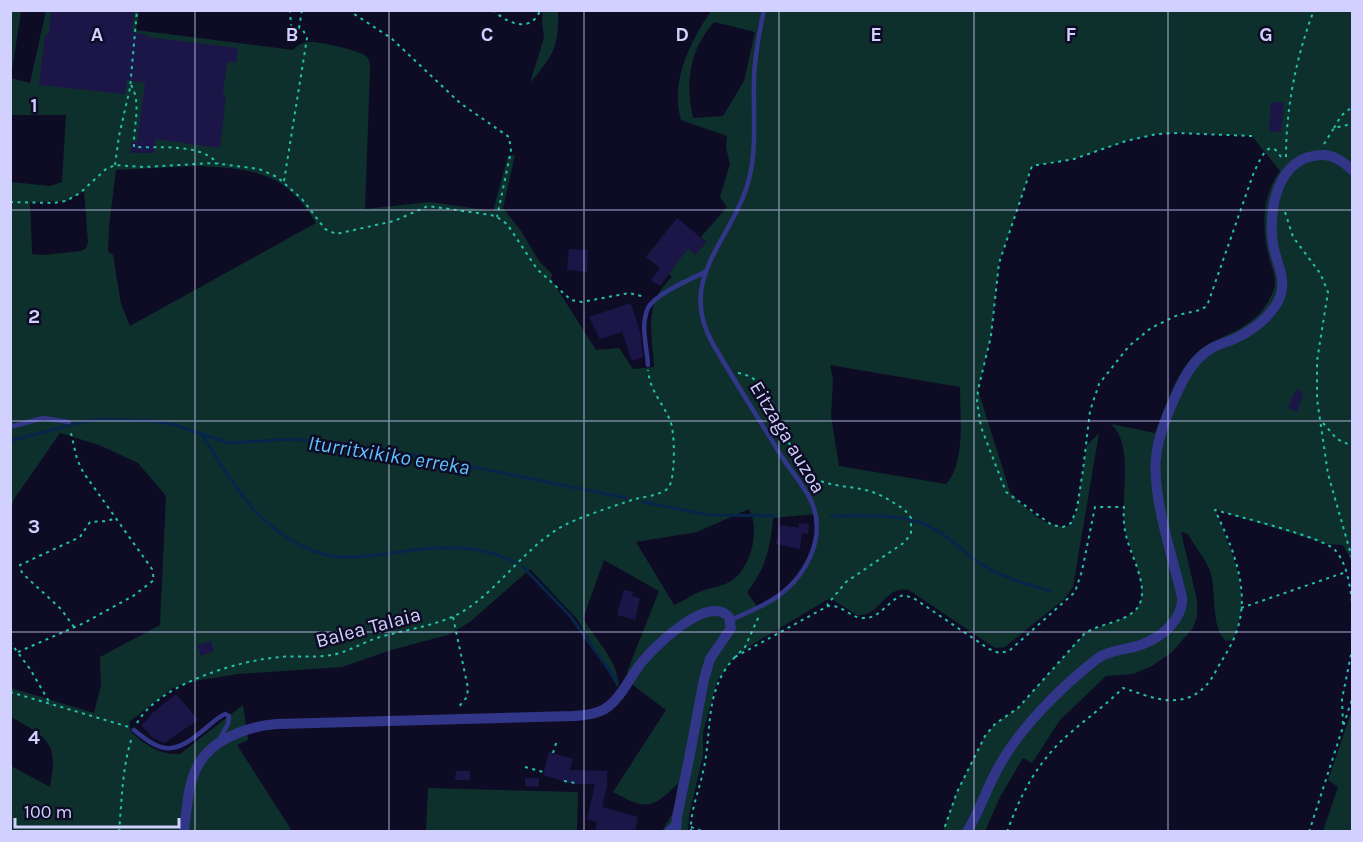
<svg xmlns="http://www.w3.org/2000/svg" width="1363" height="842" viewBox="0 0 1363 842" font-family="Karla,sans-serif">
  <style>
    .green { fill: #0e302c; fill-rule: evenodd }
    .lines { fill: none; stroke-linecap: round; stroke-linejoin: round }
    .stream { stroke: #07254a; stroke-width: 3 }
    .building { fill: #1c1648 }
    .path { stroke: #22c1aa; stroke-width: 2; stroke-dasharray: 3 4.5; stroke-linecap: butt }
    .service { stroke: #323689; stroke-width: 4.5 }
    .tertiary { stroke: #323689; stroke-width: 10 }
    .grid { fill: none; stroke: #d2d0ff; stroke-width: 1.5; stroke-opacity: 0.55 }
    .labels { text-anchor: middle; stroke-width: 5; stroke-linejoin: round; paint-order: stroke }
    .street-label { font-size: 20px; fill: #d2d0ff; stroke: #0e0c25 }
    .water-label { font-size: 21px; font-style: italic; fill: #5ec2ff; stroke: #0e0c25 }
    .grid-label { font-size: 20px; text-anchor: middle; font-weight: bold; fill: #d2d0ff; stroke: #0e0c25; stroke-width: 5; stroke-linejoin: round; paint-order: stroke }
  </style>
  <rect width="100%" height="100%" fill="#0e0c25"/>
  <path class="green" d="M10 11H21L11 77H10Z
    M46 11H139L136 30 293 50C298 45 302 42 310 42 318 41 361 51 366 56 370 60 370 65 370 70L365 209 430 202 493 211 508 156 515 155 503 208 521 231 539 261 552 274 551 279 596 350 619 348 633 369 654 367C652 332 643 304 672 277L668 273 688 248 695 255 706 242 701 237 727 207 720 197 730 164 726 148 727 136 681 120C670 82 690 42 711 11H1352V562L1343 545 1327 544 1216 510C1231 556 1254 590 1233 640L1226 641C1211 629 1216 592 1211 574 1207 559 1195 548 1188 534L1181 532 1197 600V616L1193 628 1172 652 1152 666 1133 674 1106 676 1060 720 1032 763 1023 758 1000 797 985 831H943L957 792 985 736 995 724 1018 708 1085 633C1099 625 1131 620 1138 607 1151 585 1126 546 1124 522 1121 495 1134 444 1111 424L1155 433C1166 405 1177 368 1201 349 1209 342 1220 339 1229 334 1248 326 1264 313 1272 294 1279 280 1272 269 1268 254 1262 226 1262 195 1280 171L1252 136 1177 133 1157 134 1126 141 1074 159 1032 166 999 263 991 336 978 390 1010 492C1023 507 1047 530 1068 526L1075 516 1077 508 1087 445 1099 433 1073 587 1063 600 1005 647 995 648 909 590C884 585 881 617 857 615L830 598 748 647 733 659 717 681 703 732V755L689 815 688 831H662L674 811 678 783C652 810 646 810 613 792L666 710 634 686 627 672 659 591 604 560 583 619C594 636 622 667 618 688L577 619 530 569 470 622 448 635 391 650 342 667 238 674 201 680 174 687 129 722 131 732C146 745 159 755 180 754L243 705 248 740 237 745 292 831H11V766L50 787C59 742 48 738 11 717V688L94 713 101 686 100 657 160 625 166 496 138 463 99 445 60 433 14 499 11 510V182L50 186 62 182 66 115H11V78L30 83ZM714 22 755 32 744 81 723 116 693 118C685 83 689 50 714 22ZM198 166C254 169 285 171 316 223L130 326 121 304 113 255 108 251 109 226 116 170ZM84 191 88 242 86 248 81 251 43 255 32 254 30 202 66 201ZM830 365 960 387C960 413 966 464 946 484L839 466 831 416 833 380ZM749 509C760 529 752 564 734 579 724 587 711 587 699 592 690 596 682 602 674 605L636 542 697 532ZM815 514C815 523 816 533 815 542 811 569 779 596 758 608L747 592C765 571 771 546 773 518Z
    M543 11H558C559 48 553 55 530 83L544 38 542 21Z
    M1352 710V831H1323L1338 787 1328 780Z
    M428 788 578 792 577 831H426Z"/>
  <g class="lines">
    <path class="stream" d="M202 435C230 479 257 528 309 549 316 552 323 555 331 556 360 560 392 552 422 549 455 546 485 547 515 562
      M10 441 82 422 104 419 151 421 168 423 229 443 293 439 363 447 413 455 626 498
      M643 502 709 515 774 516
      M831 516C861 516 896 513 924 524 946 533 962 551 981 564 1002 578 1026 584 1050 591
      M523 567 571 617 617 681"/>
  </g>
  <path class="building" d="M51 10H135L132 32 147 35V37L238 48 236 63 227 62 223 95H226L220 148 155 139V153H131V142H137L145 83 127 80 125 94 39 85 45 34 49 35Z
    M1271 102 1284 103 1281 132 1269 131Z
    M677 218 706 242 695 255 688 248 660 286 651 280 660 268 646 257Z
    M569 249 588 250 587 272 567 270Z
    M631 303 640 332 643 357 632 361 622 332 600 339 589 317Z
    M1296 389 1303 393 1297 412 1288 408Z
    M799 523 809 524 808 534 802 533 800 549 776 544 780 525 799 528Z
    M624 590 633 592 632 596 640 598 635 620 617 615Z
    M211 641 214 651 201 656 197 645Z
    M176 694 198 720 164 743 153 738 141 725 151 716 150 715Z
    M549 752 573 759 570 770 607 771V787L602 807 638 817 635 831H595L597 822 587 819 595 784H573L543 775Z
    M456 771H470V780H455Z
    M525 778H539V787L525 786Z"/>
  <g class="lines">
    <path class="path" d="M348 10 391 38 460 103 509 137 511 151 497 217
      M493 10C506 23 532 34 540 10
      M299 28 302 10
      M131 85C142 103 133 127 134 147 159 148 202 143 218 164
      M1334 128 1341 116 1352 107
      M1252 136 1177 133 1157 134 1126 141 1074 159 1032 166 999 263 991 336 978 390 977 402 981 427 1006 492 1052 525 1063 527 1071 523 1077 508 1083 470 1090 411 1099 384 1129 346 1151 328 1178 315 1200 310 1207 306 1254 172C1262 156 1270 134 1283 161
      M1324 144 1334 128 1352 124
      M1286 157C1286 108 1296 57 1314 10
      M115 165 119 136 130 88 137 10
      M284 181 307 38 303 30 291 26 290 10
      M10 202 53 203 66 201 80 193 106 169 115 165 144 167 213 163 259 169 277 177 302 199 325 229 336 234 394 221 428 206 491 215 497 217 507 224 537 269 571 300 582 302 629 293 645 297
      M1285 212 1293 237 1320 273 1328 292 1317 361V399L1328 474 1352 558
      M738 373C779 378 781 448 807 473 823 487 845 485 865 490 875 492 885 497 894 503 901 507 907 511 911 518V533L905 542 846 582 827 605
      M1323 423 1337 439 1352 446
      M1241 608 1346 572
      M453 617 468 688 467 697 457 709
      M74 627 61 609 23 574 20 569V565L80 537 90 522 108 521 115 518
      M10 642 30 669 51 705
      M18 652 84 623 133 596 154 580 152 569 83 472 77 459 70 429
      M739 653 745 647 759 616
      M735 657 828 606C842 604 850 618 863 618 881 619 888 599 904 595L915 599 989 649 999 653 1009 651 1075 592 1082 571 1095 507H1124C1123 518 1124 529 1127 539 1132 559 1155 597 1132 613 1119 623 1100 624 1085 633L1018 708 995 724 985 736 957 792 943 832
      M10 692 129 727
      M137 723C159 684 239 660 281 657 301 655 320 659 340 653 353 649 364 642 377 638 409 628 444 626 471 606 506 581 531 540 571 522 592 513 614 506 635 499 645 497 658 495 666 490 668 488 670 486 671 482 675 469 675 432 670 420 662 402 650 391 648 370
      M1343 724 1342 699 1352 650
      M553 753 557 740
      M525 767 543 772
      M564 781 575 783
      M691 827 704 832
      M119 832C122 799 122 768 132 737
      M691 832C690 811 699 791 703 772 713 730 703 692 735 657
      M1007 832C1021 793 1038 761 1069 734 1087 718 1106 705 1123 688 1140 693 1159 702 1177 700 1198 698 1209 685 1218 667 1225 655 1233 644 1237 630 1251 590 1232 546 1215 510 1236 516 1323 537 1335 550 1347 563 1350 586 1352 602
      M1309 832 1352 699"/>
    <path class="service" d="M648 365C647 347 640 325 648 308 655 294 691 279 705 272
      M10 427 43 418 69 422
      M731 620C744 614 759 608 772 600 804 580 827 540 812 503 806 488 791 471 782 457 759 419 735 382 713 344 675 278 734 239 749 179 757 150 753 109 754 78 755 55 759 33 764 10
      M134 730C165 756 176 753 206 728 212 723 218 717 225 714L229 716 228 724 220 738
      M665 832 676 821"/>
    <path class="tertiary" d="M184 832C189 791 188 757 229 737 245 729 259 725 277 724L574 716C586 715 599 714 609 706 624 694 630 676 642 662 656 645 708 594 729 617L731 628 710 659 704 679 689 759 677 817 676 832
      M967 832C979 812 986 790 997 770 1019 728 1061 687 1098 658 1112 649 1128 650 1143 644 1162 637 1184 618 1182 597 1173 558 1152 497 1156 458 1158 436 1168 413 1177 393 1184 377 1193 360 1209 350 1216 345 1225 343 1234 339 1252 331 1272 316 1280 297 1287 279 1276 262 1273 244 1268 210 1277 157 1321 155 1333 154 1344 162 1352 170"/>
  </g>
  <path class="grid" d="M195 10V832M389 10V832M584 10V832M779 10V832M974 10V832M1168 10V832M10 210H1352M10 421H1352M10 632H1352"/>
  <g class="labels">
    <g class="street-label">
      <text transform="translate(788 437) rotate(59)" y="7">Eitzaga auzoa</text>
      <text transform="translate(368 627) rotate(-15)" y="7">Balea Talaia</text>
    </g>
    <g class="water-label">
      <text transform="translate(389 455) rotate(9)" y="7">Iturritxikiko erreka</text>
    </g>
  </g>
  <g class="grid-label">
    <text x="97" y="41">A</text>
    <text x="292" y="41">B</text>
    <text x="487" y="41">C</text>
    <text x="682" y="41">D</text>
    <text x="876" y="41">E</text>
    <text x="1071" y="41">F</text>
    <text x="1266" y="41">G</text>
    <text x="34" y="112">1</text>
    <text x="34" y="323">2</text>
    <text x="34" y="533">3</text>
    <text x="34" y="744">4</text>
  </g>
  <rect width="1363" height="842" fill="none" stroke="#d2d0ff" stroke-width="24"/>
  <path d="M15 818v9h164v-9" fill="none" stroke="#d2d0ff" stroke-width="3"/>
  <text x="24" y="818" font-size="18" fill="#d2d0ff" stroke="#0e0c25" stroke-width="4.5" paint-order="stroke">100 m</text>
</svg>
